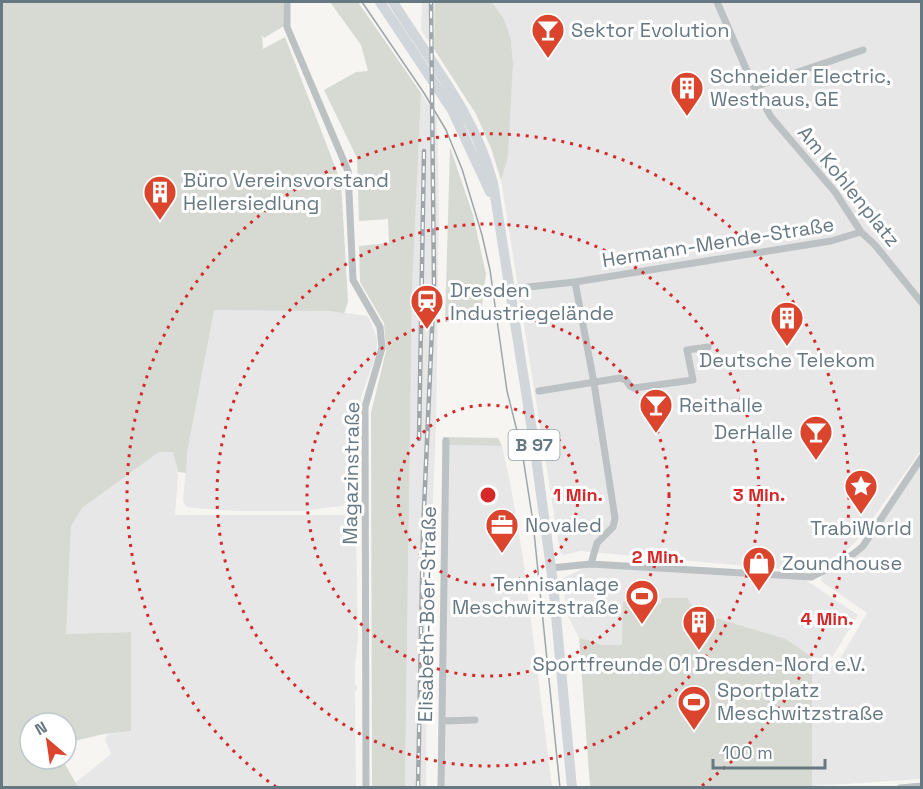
<svg xmlns="http://www.w3.org/2000/svg" width="923" height="789" viewBox="0 0 923 789" font-family="'Space Grotesk',sans-serif">
  <style>
    .built { fill: #e6e7e6 }
    .green { fill: #d6dad2 }
    .lines { fill: none; stroke-linecap: round; stroke-linejoin: round }
    .street { stroke: #bcc1c4; stroke-width: 7 }
    .primary { stroke: #d1d6da; stroke-width: 10 }
    .tram { stroke: #9ea6aa; stroke-width: 1.5 }
    .rail-casing { stroke: #9ea6aa; stroke-width: 4.5 }
    .rail { stroke: #fff; stroke-width: 2; stroke-dasharray: 7; stroke-linecap: butt }
    .ring { fill: none; stroke: #d62828; stroke-width: 3; stroke-dasharray: 3 6 }
    .labels { text-anchor: middle; stroke-width: 6; stroke-linejoin: round; paint-order: stroke }
    .shield { fill: #fff; stroke: #94a0a8; stroke-width: 1.5 }
    .shield-label { font-size: 18px; font-weight: bold; fill: #667882 }
    .poi-label { font-size: 20px; fill: #667882; stroke: #fff; text-anchor: start }
    .street-label { font-size: 20px; fill: #667882; stroke: #fff }
    .centre { fill: #d62828; stroke: #fff; stroke-width: 3 }
    .ring-label { font-size: 18px; text-anchor: middle; font-weight: bold; fill: #d62828; stroke: #fff; stroke-width: 6; stroke-linejoin: round; paint-order: stroke }
  </style>
  <rect width="100%" height="100%" fill="#f6f5f2"/>
  <path class="built" d="M422 2H435L434 49 421 30Z
    M492 2H921V450L859 538 849 548 832 559 804 571 580 551 563 555 560 552 501 180 508 157 513 64 511 40 505 21Z
    M421 93 437 118 439 207 436 424 427 645 426 787 405 788 412 291Z
    M216 298 348 301 345 313 368 316 377 338V352L361 397 359 422 360 498 356 504 302 511H239L193 508 187 507 183 502 187 453Z
    M442 445 502 446 510 482 523 558 552 787 440 788Z
    M159 452H174L178 477 175 515H354L358 517 356 536 358 638 355 665V685H357V690L355 691 356 787H78L74 784 111 754 105 739 108 734 131 731V632L66 634 71 527 82 508Z
    M921 462V779L812 786 811 671 812 669 830 668 837 664 867 613 821 581 822 575 855 555Z
    M591 565 804 579 858 615 833 656 828 660 812 657 786 639 696 612 662 599 661 604 622 645H601L593 641 579 638 566 612 563 578Z"/>
  <path class="green" d="M2 2H283L284 26 264 38 262 35 263 49 285 37 341 182 348 301 344 313 330 311 214 310 187 453 186 473 178 472 173 452H159L82 508 71 527 66 634 131 632V731L104 734 66 743V723H30V759H62L78 787 2 788Z
    M330 2H358L421 93 412 291 405 787H372L371 413 386 351 384 323 360 282 359 246 389 243 388 219 359 221 357 158 324 90 356 72 368 71 361 45Z
    M435 2H492L505 21 511 40 513 64 508 157 501 180 491 148 476 114 434 49Z
    M450 147 473 215 486 274 480 321 445 322Z
    M443 437 498 438 502 446 442 445Z
    M662 598H687L696 612 786 639 812 657V786L590 787 579 638 593 641 601 645H622L623 602 661 604Z"/>
  <g class="lines">
    <path class="street" d="M287 2V27L348 171 353 280 380 327 382 348 365 407 366 788
      M717 2 754 87 771 117 835 192 861 232 875 245 922 303
      M754 87 863 50
      M575 282 594 383 615 518 613 527 597 543 591 564
      M509 289 575 282 831 241 861 232
      M539 391 620 378 626 380 630 386 634 388 693 380 687 350 708 347
      M551 568 591 564 811 577C829 568 848 560 863 546L922 457
      M442 721 475 720
      M441 788 446 441
      M900 788 922 786"/>
    <path class="primary" d="M380 2 452 110 490 192
      M393 2C430 62 474 112 493 183L534 443 553 583 572 788"/>
    <path class="tram" d="M362 2 424 93 446 130 462 169 482 235 490 270 507 391 522 451 533 522 560 788"/>
    <defs>
      <path id="rail" d="M419 439 424 151
        M418 788 423 531 434 284 431 2"/>
    </defs>
    <use href="#rail" class="rail-casing"/>
    <use href="#rail" class="rail"/>
  </g>
  <g class="ring">
    <circle cx="488" cy="495" r="90"/>
    <circle cx="488" cy="495" r="181"/>
    <circle cx="488" cy="495" r="271"/>
    <path d="M276 787A361 361 0 1 1 700 787"/>
  </g>
  <defs>
    <symbol id="bar-pin" viewBox="-11 -11 22 30"><path d="M0 17L-7.5 6A9.5 9.5 0 1 1 7.5 6Z" fill="#db452d" stroke="#fff"/><path d="M-6-5H6L.8 .8V4.5H3.5V6h-7V4.5H-.8V.8Z" fill="#fff"/></symbol>
    <symbol id="building-pin" viewBox="-11 -11 22 30"><path d="M0 17L-7.5 6A9.5 9.5 0 1 1 7.5 6Z" fill="#db452d" stroke="#fff"/><path d="M-4-6H4V6H1V3H-1V6H-4ZM-2.5-4.3h1.7v1.8h-1.7ZM.8-4.3h1.7v1.8H.8ZM-2.5-1h1.7V.8h-1.7ZM.8-1h1.7V.8H.8Z" fill="#fff"/></symbol>
    <symbol id="station-pin" viewBox="-11 -11 22 30"><path d="M0 17L-7.5 6A9.5 9.5 0 1 1 7.5 6Z" fill="#db452d" stroke="#fff"/><path d="M-3-6H3Q5-6 5-4V2Q5 4 3 4L4.5 6H3L1.5 4h-3L-3 6H-4.5L-3 4Q-5 4-5 2V-4Q-5-6-3-6ZM-3.5-4v3h7v-3ZM-3.5 1v1.5H-2V1ZM2 1v1.5H3.5V1Z" fill="#fff"/></symbol>
    <symbol id="sight-pin" viewBox="-11 -11 22 30"><path d="M0 17L-7.5 6A9.5 9.5 0 1 1 7.5 6Z" fill="#db452d" stroke="#fff"/><path d="M0-6L1.8-2.2L6-1.7L2.9 1.2L3.7 5.4L0 3.3L-3.7 5.4L-2.9 1.2L-6-1.7L-1.8-2.2Z" fill="#fff"/></symbol>
    <symbol id="office-pin" viewBox="-11 -11 22 30"><path d="M0 17L-7.5 6A9.5 9.5 0 1 1 7.5 6Z" fill="#db452d" stroke="#fff"/><path d="M-6-3h4V-5.5h4V-3h4V5H-6ZM-1-4.5V-3h2v-1.5ZM-6 0V1H6V0Z" fill="#fff"/></symbol>
    <symbol id="shop-pin" viewBox="-11 -11 22 30"><path d="M0 17L-7.5 6A9.5 9.5 0 1 1 7.5 6Z" fill="#db452d" stroke="#fff"/><path d="M-5-2.5h2.3a2.7 3.5 0 0 1 5.4 0H5L5.5 6h-11ZM-1.5-2.5h3a1.5 2.3 0 0 0-3 0Z" fill="#fff"/></symbol>
    <symbol id="stadium-pin" viewBox="-11 -11 22 30"><path d="M0 17L-7.5 6A9.5 9.5 0 1 1 7.5 6Z" fill="#db452d" stroke="#fff"/><path d="M0-5a6.5 5 0 1 0 0 10a6.5 5 0 1 0 0-10ZM-3.5-1.8h7v3.6h-7Z" fill="#fff"/></symbol>
  </defs>
  <g fill-rule="evenodd">
    <use href="#bar-pin" x="529" y="11" width="38" height="52"/>
    <use href="#building-pin" x="668" y="69" width="38" height="52"/>
    <use href="#building-pin" x="141" y="173" width="38" height="52"/>
    <use href="#station-pin" x="408" y="282" width="38" height="52"/>
    <use href="#building-pin" x="768" y="299" width="38" height="52"/>
    <use href="#bar-pin" x="637" y="386" width="38" height="52"/>
    <use href="#bar-pin" x="797" y="413" width="38" height="52"/>
    <use href="#sight-pin" x="842" y="467" width="38" height="52"/>
    <use href="#office-pin" x="483" y="506" width="38" height="52"/>
    <use href="#shop-pin" x="740" y="544" width="38" height="52"/>
    <use href="#stadium-pin" x="623" y="577" width="38" height="52"/>
    <use href="#building-pin" x="680" y="603" width="38" height="52"/>
    <use href="#stadium-pin" x="675" y="683" width="38" height="52"/>
  </g>
  <g class="labels">
    <rect class="shield" x="508.5" y="430" width="51" height="30" rx="4.5"/>
    <g class="shield-label">
      <text x="534" y="451">B 97</text>
    </g>
    <g class="poi-label">
      <text x="571" y="37">Sektor Evolution</text>
      <text x="710" y="83">Schneider Electric,<tspan x="710" dy="23">Westhaus, GE</tspan></text>
      <text x="183" y="187">Büro Vereinsvorstand<tspan x="183" dy="23">Hellersiedlung</tspan></text>
      <text x="450" y="297">Dresden<tspan x="450" dy="23">Industriegelände</tspan></text>
      <text x="787" y="367" text-anchor="middle">Deutsche Telekom</text>
      <text x="679" y="412">Reithalle</text>
      <text x="793" y="439" text-anchor="end">DerHalle</text>
      <text x="525" y="532">Novaled</text>
      <text x="861" y="535" text-anchor="middle">TrabiWorld</text>
      <text x="782" y="570">Zoundhouse</text>
      <text x="619" y="591" text-anchor="end">Tennisanlage<tspan x="619" dy="23">Meschwitzstraße</tspan></text>
      <text x="699" y="671" text-anchor="middle">Sportfreunde 01 Dresden-Nord e.V.</text>
      <text x="717" y="697">Sportplatz<tspan x="717" dy="23">Meschwitzstraße</tspan></text>
    </g>
    <g class="street-label">
      <text transform="translate(849 186) rotate(51)" y="7">Am Kohlenplatz</text>
      <text transform="translate(718 242) rotate(-9)" y="7">Hermann-Mende-Straße</text>
      <text transform="translate(351 473) rotate(-89)" y="7">Magazinstraße</text>
      <text transform="translate(427 614) rotate(-89)" y="7">Elisabeth-Boer-Straße</text>
    </g>
  </g>
  <circle cx="488" cy="495" r="9" class="centre"/>
  <g class="ring-label">
    <text x="578" y="501">1 Min.</text>
    <text x="759" y="501">3 Min.</text>
    <text x="658" y="563">2 Min.</text>
    <text x="827" y="625">4 Min.</text>
  </g>
  <rect width="923" height="789" fill="none" stroke="#667882" stroke-width="6"/>
  <g transform="translate(48 741) rotate(331)"><circle r="28" fill="#ffffff" stroke="#c2c9cd" stroke-width="1.5"/>
  <path d="M0-4.5L10 22L0 15L-10 22Z" fill="#db452d"/>
  <text y="-9" font-size="16" font-weight="bold" text-anchor="middle" fill="#667882">N</text>
  </g>
  <path d="M713 759v9h112v-9" fill="none" stroke="#667882" stroke-width="3"/>
  <text x="722" y="759" font-size="18" fill="#667882" stroke="#ffffff" stroke-width="4.5" paint-order="stroke">100 m</text>
</svg>
